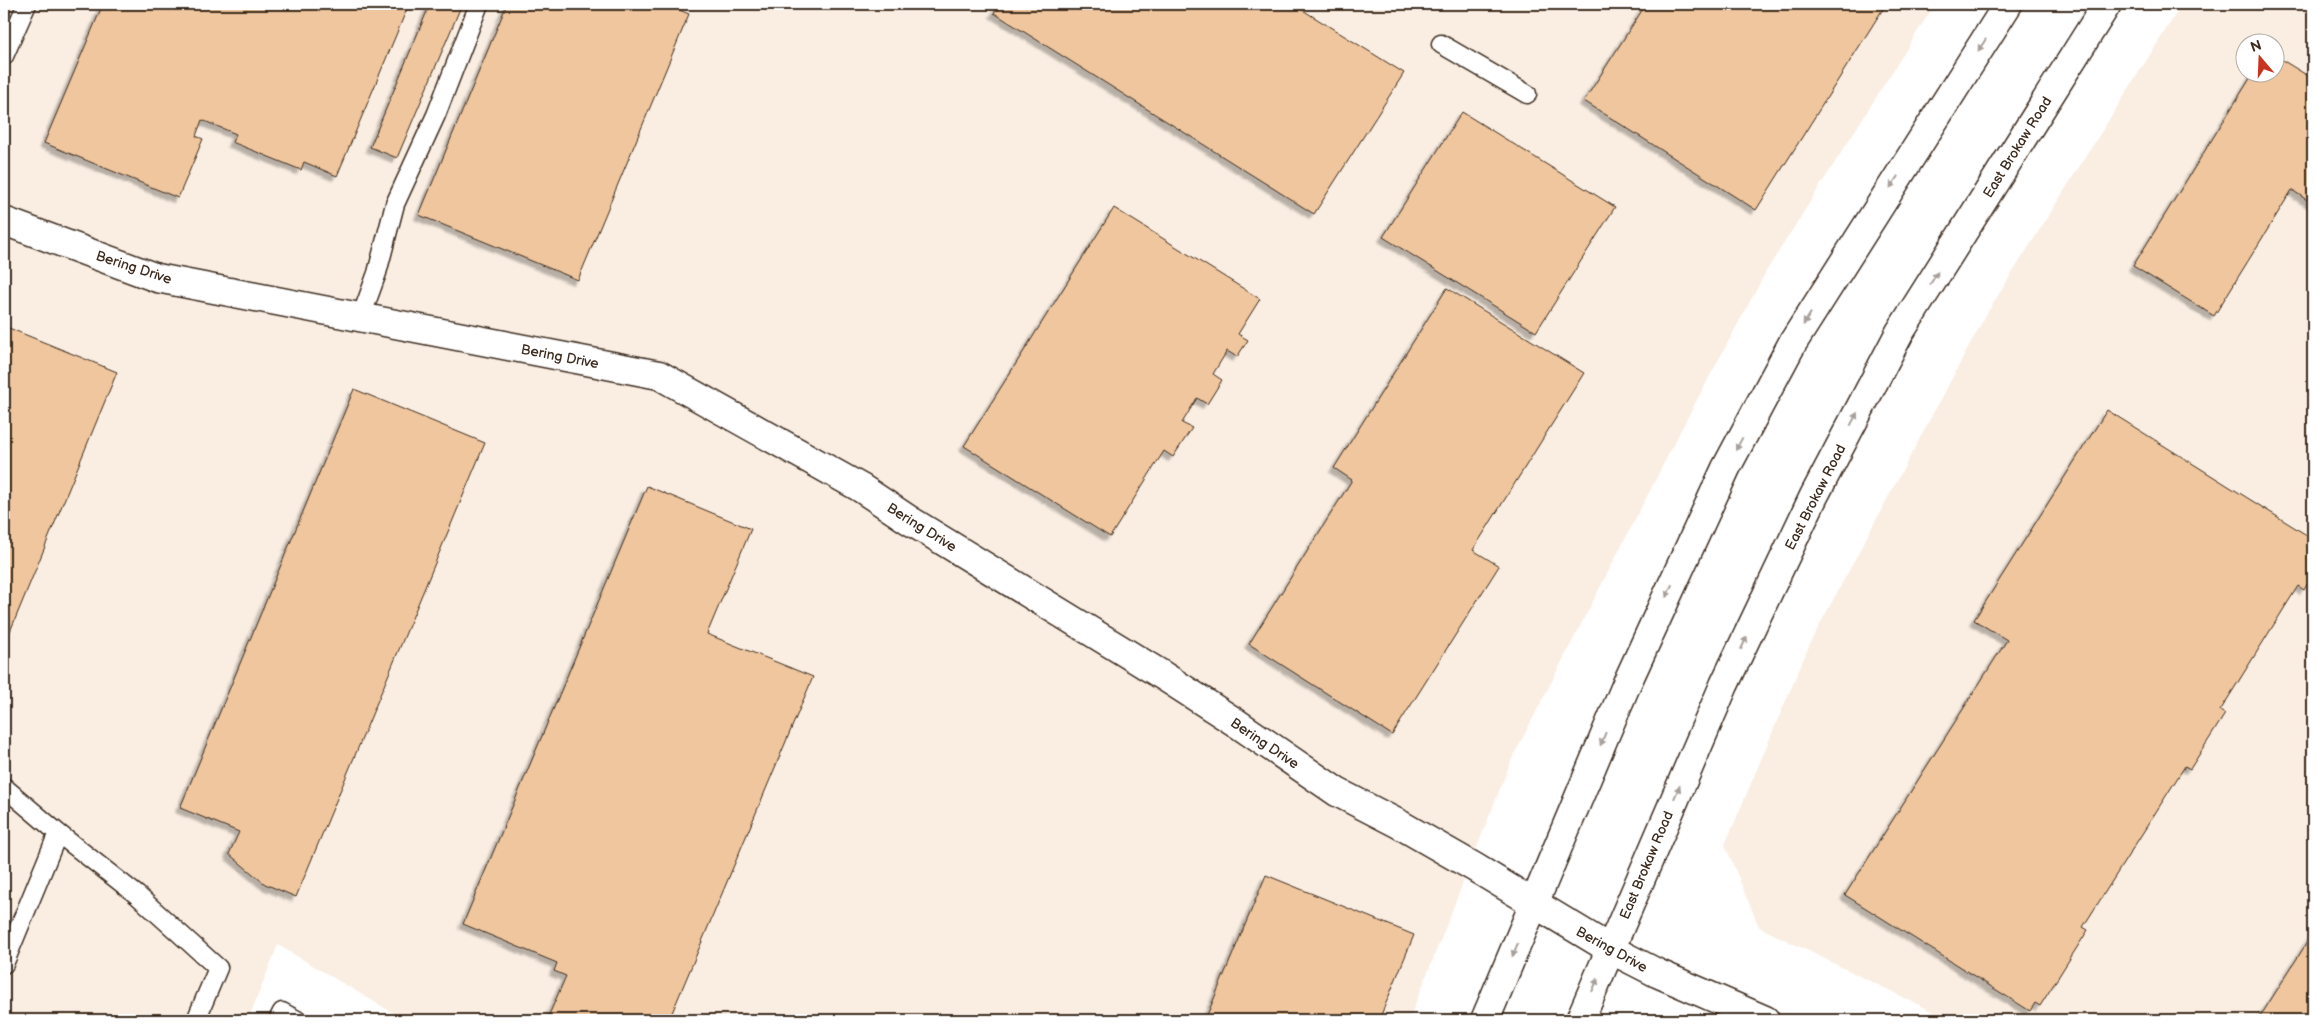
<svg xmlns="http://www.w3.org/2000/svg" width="2317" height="1024" viewBox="0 0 2317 1024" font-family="'Balsamiq Sans',sans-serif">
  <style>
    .built { fill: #faeee2; fill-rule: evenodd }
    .building { fill: #efc69e; stroke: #3b2a1e; filter: url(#shadow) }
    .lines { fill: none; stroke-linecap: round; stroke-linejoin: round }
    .service-casing { stroke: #3b2a1e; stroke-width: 21 }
    .tertiary-casing { stroke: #3b2a1e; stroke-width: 31 }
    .secondary-casing { stroke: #3b2a1e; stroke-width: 31 }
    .service { stroke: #fff; stroke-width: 18 }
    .tertiary { stroke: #fff; stroke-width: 28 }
    .secondary { stroke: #fff; stroke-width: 28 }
    .oneway { fill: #a79f9a }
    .labels { text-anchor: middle; stroke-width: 5; stroke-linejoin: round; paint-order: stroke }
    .street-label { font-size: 14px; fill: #3b2a1e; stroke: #fff }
  </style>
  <defs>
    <filter id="shadow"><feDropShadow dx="-4.5" dy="4.5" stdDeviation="1" flood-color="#0004"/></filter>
  </defs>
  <rect width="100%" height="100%" fill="#fff"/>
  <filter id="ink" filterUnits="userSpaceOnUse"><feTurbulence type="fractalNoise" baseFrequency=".02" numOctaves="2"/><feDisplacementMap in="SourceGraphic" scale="10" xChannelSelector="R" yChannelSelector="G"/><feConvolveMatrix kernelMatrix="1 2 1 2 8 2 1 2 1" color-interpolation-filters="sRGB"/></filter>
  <g filter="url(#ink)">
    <path class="built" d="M4 4H1935L1767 270 1683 426 1511 761 1409 1020H405L278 945 248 1020H4Z
      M2182 4H2313V1020H1950L1759 927 1725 845 1811 641 1987 313ZM2244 42H2274V72H2244Z"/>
    <path class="building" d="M103 4H245L251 6 252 4H409L337 176 304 162 301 170 232 142 236 134 202 120 196 136 203 139 178 198 44 143Z
      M430 4H462L397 158 370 147Z
      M507 4H665L689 14 578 280 419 215Z
      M1000 4H1293L1404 73 1314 214 994 13Z
      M1646 4H1886L1756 210 1584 101Z
      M2274 55 2313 79V204L2292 190 2214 316 2133 266 2254 72H2274Z
      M1462 112 1615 207 1536 332 1383 237Z
      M1114 208 1260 299 1238 334 1248 340 1237 357 1227 351 1213 374 1222 380 1207 404 1197 398 1182 423 1192 428 1173 457 1164 451 1110 537 964 446Z
      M1447 288 1584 373 1473 550 1499 566 1392 735 1249 644 1352 480 1334 468Z
      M4 326 117 372 9 634 4 632Z
      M354 389 485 443 296 897 265 884 229 854 239 832 180 808Z
      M2107 410 2313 539V574L2304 590 2298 586 2220 711 2225 714 2190 769 2185 766 2083 927 2088 930 2040 1006 2035 1003 2030 1011 1845 895 2007 640 1974 620Z
      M647 486 751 529 707 634 813 677 669 1020H556L548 1017 566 976 554 971 557 963 463 924Z
      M1266 875 1414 935 1379 1020H1205Z
      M2313 933V1020H2258Z"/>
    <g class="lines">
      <defs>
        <path id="service" d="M1441 44 1527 94
          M4 56 27 4
          M361 317 377 273 395 204 436 115 479 4
          M4 787 58 833 137 895 218 968 196 1020
          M4 964 58 833
          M278 1020 282 1012 297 1020"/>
        <path id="tertiary" d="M4 221 157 278 659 375 861 488 909 520 1162 675 1238 724 1337 792 1399 824 1474 867 1610 949 1657 973 1765 1020"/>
        <path id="secondary" d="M1485 1020 1627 683 1726 468 1792 344 2008 4
          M1580 1020 1724 685 1814 496 1900 332 2107 4"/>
      </defs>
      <use href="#service" class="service-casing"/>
      <use href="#tertiary" class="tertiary-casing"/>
      <use href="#secondary" class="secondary-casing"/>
      <use href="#service" class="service"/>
      <use href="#tertiary" class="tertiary"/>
      <use href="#secondary" class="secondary"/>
    </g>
    <defs><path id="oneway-solid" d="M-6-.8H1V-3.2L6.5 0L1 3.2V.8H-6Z" transform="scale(1.25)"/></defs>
    <g class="oneway">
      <use href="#oneway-solid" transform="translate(1982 45) rotate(123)"/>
      <use href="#oneway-solid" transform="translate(1894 182) rotate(123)"/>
      <use href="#oneway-solid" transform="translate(1934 278) rotate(-58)"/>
      <use href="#oneway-solid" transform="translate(1807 319) rotate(122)"/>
      <use href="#oneway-solid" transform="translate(1854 419) rotate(-62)"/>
      <use href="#oneway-solid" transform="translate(1739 444) rotate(118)"/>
      <use href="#oneway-solid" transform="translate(1669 591) rotate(115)"/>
      <use href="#oneway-solid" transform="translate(1744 643) rotate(-65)"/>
      <use href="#oneway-solid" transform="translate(1603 739) rotate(112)"/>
      <use href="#oneway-solid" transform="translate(1677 792) rotate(-66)"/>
      <use href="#oneway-solid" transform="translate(1515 950) rotate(113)"/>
      <use href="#oneway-solid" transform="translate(1595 985) rotate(-67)"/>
    </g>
  </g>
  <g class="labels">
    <g class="street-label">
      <text transform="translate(2017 147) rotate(-58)" y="5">East Brokaw Road</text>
      <text transform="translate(134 267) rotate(18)" y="5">Bering Drive</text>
      <text transform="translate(560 356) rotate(11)" y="5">Bering Drive</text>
      <text transform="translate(1815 497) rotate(-63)" y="5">East Brokaw Road</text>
      <text transform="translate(922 527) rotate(32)" y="5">Bering Drive</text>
      <text transform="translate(1265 743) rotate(34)" y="5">Bering Drive</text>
      <text transform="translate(1646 865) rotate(-67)" y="5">East Brokaw Road</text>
      <text transform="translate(1612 949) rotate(29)" y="5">Bering Drive</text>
    </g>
  </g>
  <rect width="2317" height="1024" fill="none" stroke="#fff" stroke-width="20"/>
  <rect x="10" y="10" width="2297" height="1004" fill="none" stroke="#3b2a1e" stroke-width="2" filter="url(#ink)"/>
  <g transform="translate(2260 58) rotate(341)"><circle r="24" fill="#ffffff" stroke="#b1aaa5"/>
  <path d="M0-4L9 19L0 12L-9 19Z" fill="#c8321e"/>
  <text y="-8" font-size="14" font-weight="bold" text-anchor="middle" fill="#3b2a1e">N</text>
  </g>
</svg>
